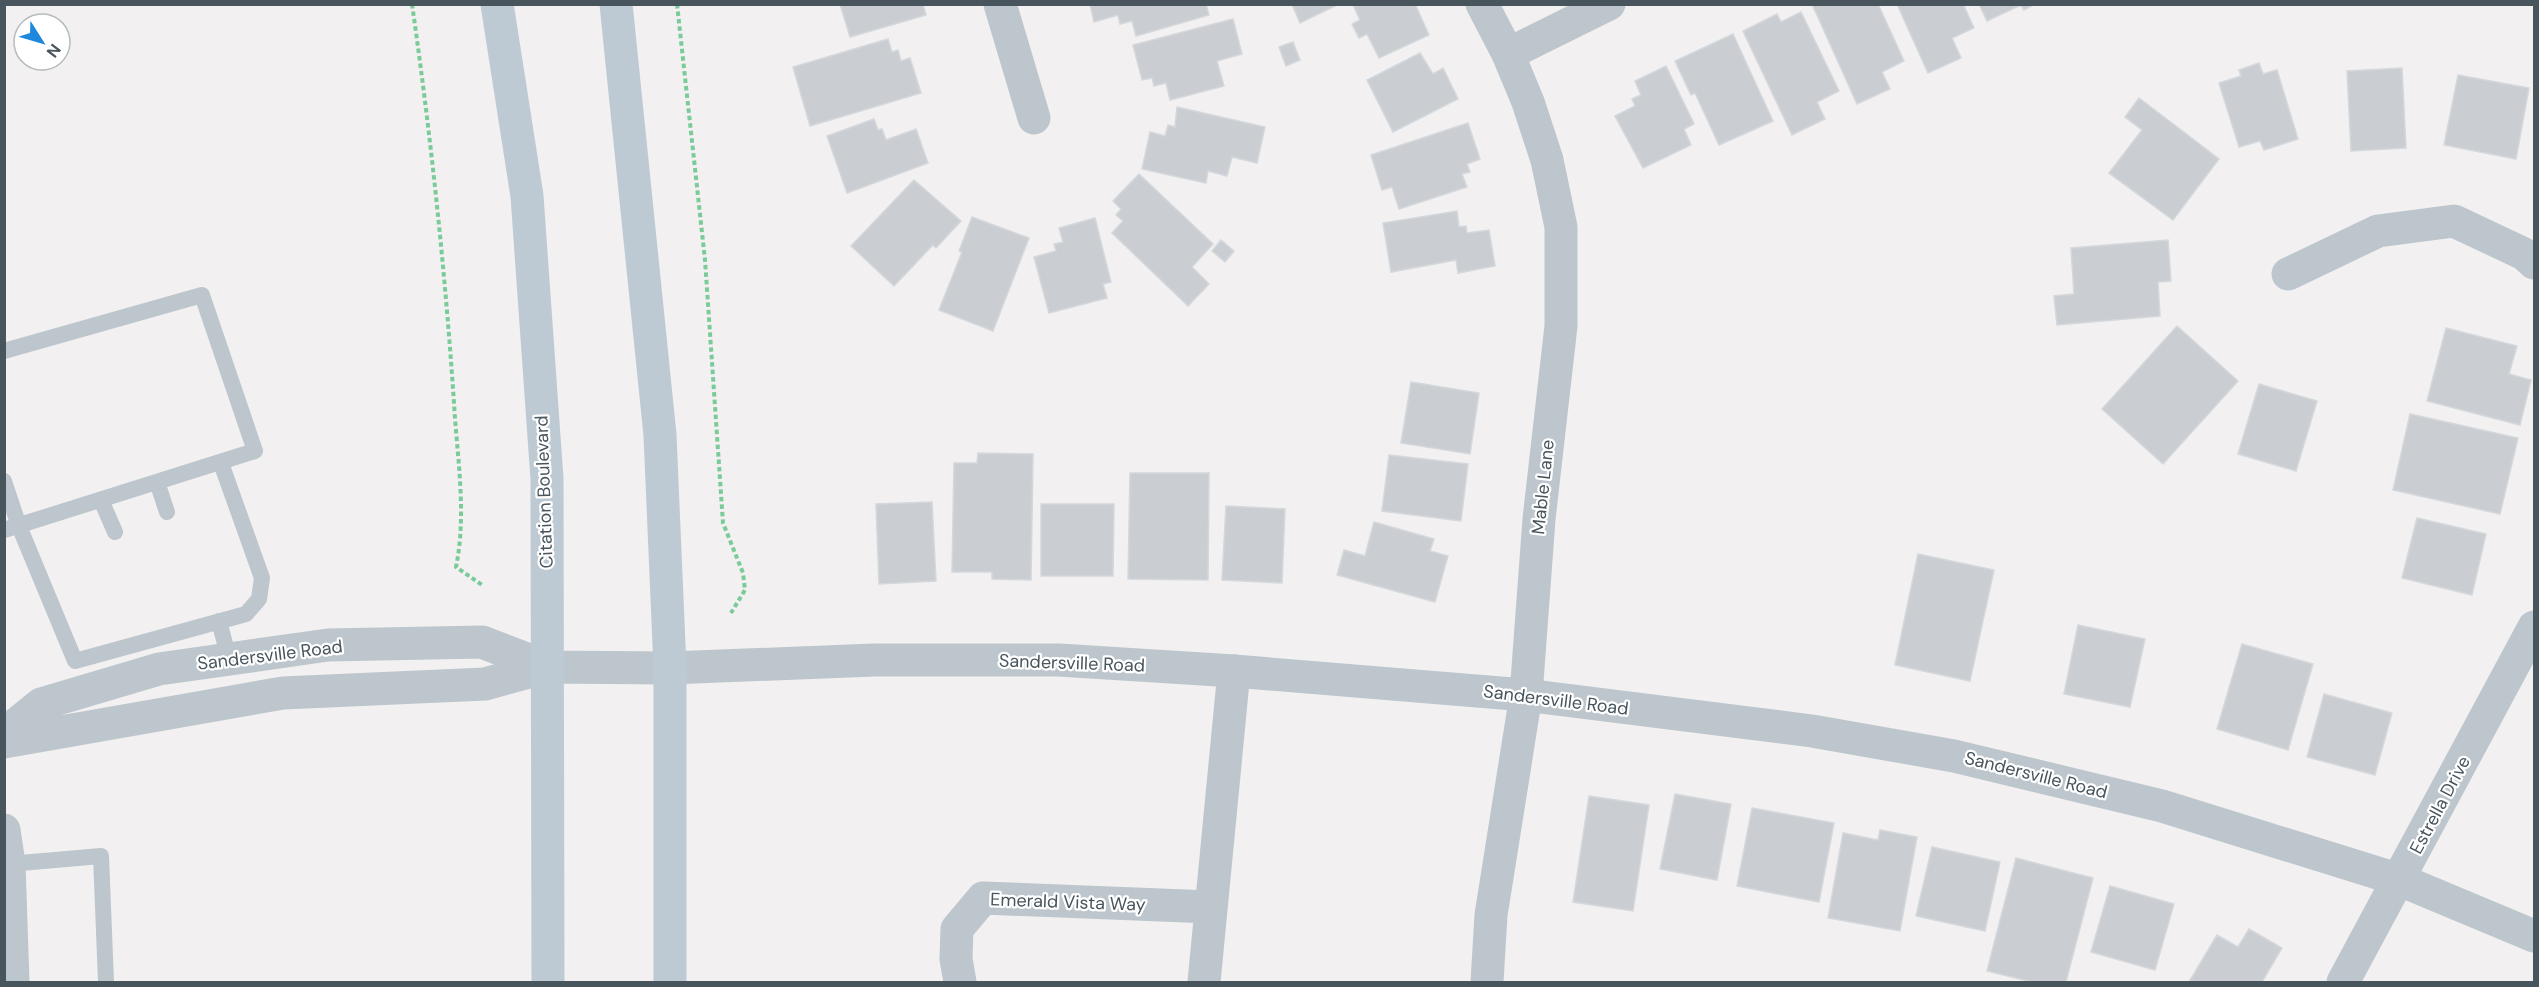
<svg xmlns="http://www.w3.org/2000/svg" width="2539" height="987" viewBox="0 0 2539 987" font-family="'DM Sans',sans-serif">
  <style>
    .building { fill: #caced2; stroke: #d4d7db; stroke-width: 1.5 }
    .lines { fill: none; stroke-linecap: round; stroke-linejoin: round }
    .path { stroke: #79cb99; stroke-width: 4; stroke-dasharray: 4.5 3; stroke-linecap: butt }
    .service { stroke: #bcc6cc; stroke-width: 16 }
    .minor { stroke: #bcc6cc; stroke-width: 33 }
    .tertiary { stroke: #bcc6cc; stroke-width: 33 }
    .secondary { stroke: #becad3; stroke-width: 33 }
    .labels { text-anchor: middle; stroke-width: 4.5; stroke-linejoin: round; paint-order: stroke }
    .street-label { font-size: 18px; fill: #48555d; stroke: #fff }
  </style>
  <rect width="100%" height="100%" fill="#f2f0f0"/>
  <path class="building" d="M840 4H923L926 15 850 37Z
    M1090 4H1206L1209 15 1136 36 1132 21 1120 24 1118 15 1094 22Z
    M1292 4H1339L1300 23Z
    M1358 4H1415L1429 35 1379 58 1367 34 1359 38 1352 24 1360 20 1354 7Z
    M1812 4H1878L1904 61 1882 72 1890 89 1857 104Z
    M1897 4H1963L1974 28 1952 38 1961 58 1928 73Z
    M1979 4H2035L2024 10 2021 5 1987 21Z
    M1801 12 1839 91 1817 102 1825 119 1792 135 1743 31 1777 14 1781 22Z
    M1233 19 1242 54 1217 61 1224 86 1170 100 1166 83 1154 86 1152 78 1142 80 1133 45Z
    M1733 34 1773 121 1719 145 1695 93 1691 95 1675 61Z
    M888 39 892 52 898 50 901 61 910 58 921 93 810 126 793 67Z
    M1293 42 1300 60 1286 66 1279 47Z
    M1420 53 1433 74 1443 68 1458 99 1393 132 1367 80Z
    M2259 63 2263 74 2277 70 2298 139 2264 150 2260 141 2239 147 2219 83 2241 76 2239 70Z
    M1666 66 1694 124 1684 129 1691 145 1643 168 1615 116 1635 106 1632 99 1641 95 1635 81Z
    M2402 68 2406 148 2351 151 2347 71Z
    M2458 75 2529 88 2516 159 2444 145Z
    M2139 98 2219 159 2173 220 2109 173 2142 130 2125 117Z
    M1177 107 1265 127 1257 163 1232 157 1227 176 1208 171 1206 183 1142 169 1150 132 1165 136 1168 125 1175 127Z
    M874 119 878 130 882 129 886 140 916 129 928 163 847 193 827 136Z
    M1468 123 1480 159 1467 164 1470 172 1462 174 1467 187 1399 209 1392 187 1382 190 1371 155Z
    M1139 174 1213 244 1192 267 1209 284 1188 306 1112 233 1123 221 1116 215 1121 209 1113 201Z
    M914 180 961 221 936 248 933 245 894 286 851 246Z
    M1457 211 1459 227 1466 226 1467 233 1489 230 1495 266 1458 273 1456 260 1391 272 1383 223Z
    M972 217 1029 238 993 331 939 310 962 252 959 251Z
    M1095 218 1111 282 1103 284 1107 298 1049 313 1034 257 1056 251 1054 244 1063 242 1059 228Z
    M1221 240 1234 251 1225 262 1212 251Z
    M2168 240 2171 281 2158 282 2160 316 2057 325 2054 296 2074 294 2071 248Z
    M2177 326 2238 381 2163 464 2102 409Z
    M2446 328 2517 346 2509 374 2531 380 2520 425 2427 401Z
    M1411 382 1479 393 1470 454 1401 443Z
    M2259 384 2317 401 2296 471 2238 454Z
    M2410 414 2518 438 2500 514 2393 490Z
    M978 453 1033 454 1031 580 992 579V572H952L954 463H977Z
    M1389 455 1468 464 1461 521 1382 511Z
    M1130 473H1209L1208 580 1128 579Z
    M932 502 936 581 879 584 876 504Z
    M1041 504H1114L1113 576H1041Z
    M1226 506 1285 509 1282 583 1222 580Z
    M2417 518 2486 534 2472 595 2402 578Z
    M1374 522 1434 539 1430 551 1448 556 1435 602 1337 575 1344 550 1365 556Z
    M1918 554 1994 570 1970 681 1895 665Z
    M2078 625 2145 639 2130 707 2064 694Z
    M2242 644 2313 664 2288 750 2217 729Z
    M2324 694 2392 713 2375 775 2307 757Z
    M1675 794 1731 804 1717 880 1660 869Z
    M1589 796 1649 805 1633 911 1573 902Z
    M1752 808 1834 823 1819 902 1737 886Z
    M1880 830 1917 837 1900 931 1828 918 1843 833 1878 840Z
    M1932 847 2000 862 1985 931 1916 916Z
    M2016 858 2093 878 2066 982H2032L1987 971Z
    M2110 886 2174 904 2155 970 2091 952Z
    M2249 929 2282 948 2262 982H2189L2217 935 2238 947Z"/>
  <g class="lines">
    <path class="path" d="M412 4C431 137 445 270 454 403 457 456 467 514 456 567L482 585
      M677 4 705 260 723 523 743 573 745 590 731 613"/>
    <path class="service" d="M4 351 202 295 255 451 4 530
      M4 481 19 526 75 661 246 614 259 599 262 578 221 463
      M157 482 167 512
      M101 500 115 532
      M219 621 229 659
      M9 864 101 856 106 982"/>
    <path class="minor" d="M1000 4 1034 118
      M1482 4 1508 54 1528 102 1547 160 1561 227V326L1539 519 1526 695 1491 915 1487 982
      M1508 54 1609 4
      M2288 274 2378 231 2454 221 2524 254 2534 263
      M4 830 9 864 13 982
      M960 982 956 959 957 929 983 898 1211 907
      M1204 982 1234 671
      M2343 982 2534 627"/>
    <path class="tertiary" d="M4 734 41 704 159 669 328 645 482 642 547 667
      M4 742 283 693 485 684 547 667 670 668 874 660H1059L1234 671 1526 695 1812 731 1954 756 2162 806 2400 880 2534 936"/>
    <path class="secondary" d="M497 4 527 196 547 479 548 982
      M616 4 660 435 670 668V982"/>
  </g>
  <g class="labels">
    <g class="street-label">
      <text transform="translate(1543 487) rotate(-84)" y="6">Mable Lane</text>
      <text transform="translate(544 492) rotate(-92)" y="6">Citation Boulevard</text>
      <text transform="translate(270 655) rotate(-7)" y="6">Sandersville Road</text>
      <text transform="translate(1072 663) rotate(2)" y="6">Sandersville Road</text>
      <text transform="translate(1556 700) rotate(7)" y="6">Sandersville Road</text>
      <text transform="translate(2036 775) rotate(14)" y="6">Sandersville Road</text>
      <text transform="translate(2440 805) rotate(-62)" y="6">Estrella Drive</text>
      <text transform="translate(1068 902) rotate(2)" y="6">Emerald Vista Way</text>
    </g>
  </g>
  <rect width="2539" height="987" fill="none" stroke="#48555d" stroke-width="12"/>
  <g transform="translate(42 42) rotate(127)"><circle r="28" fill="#ffffff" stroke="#b6bbbe" stroke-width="1.5"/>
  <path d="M0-4.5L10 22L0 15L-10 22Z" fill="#1f87de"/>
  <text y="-9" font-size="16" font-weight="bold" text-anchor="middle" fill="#48555d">N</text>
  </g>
</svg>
